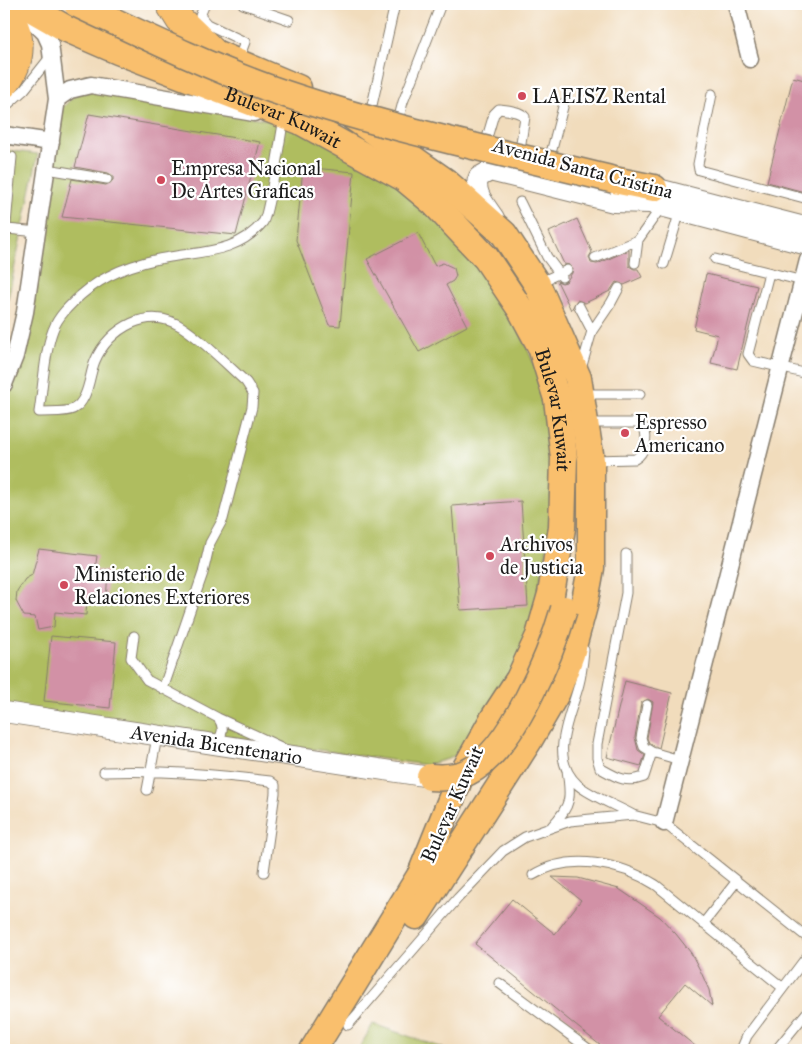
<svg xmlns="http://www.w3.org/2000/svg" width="812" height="1054" viewBox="0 0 812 1054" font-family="'IM FELL Great Primer',serif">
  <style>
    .green { fill: #afbd5f; stroke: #666c3e }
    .building { fill: #d291a6 }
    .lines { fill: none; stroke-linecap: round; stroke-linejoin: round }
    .service-casing { stroke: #867c6c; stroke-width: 11 }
    .minor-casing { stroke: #867c6c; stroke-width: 19 }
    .tertiary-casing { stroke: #867c6c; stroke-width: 22 }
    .primary-casing { stroke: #867c6c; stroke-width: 29 }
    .trunk-casing { stroke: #867c6c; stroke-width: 30 }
    .service { stroke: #fff; stroke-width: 9 }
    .minor { stroke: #fff; stroke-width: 16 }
    .tertiary { stroke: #fff; stroke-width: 20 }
    .primary { stroke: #f9bf6d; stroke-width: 26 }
    .trunk { stroke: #f9bf6d; stroke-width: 28 }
    .primary-bridge-casing { stroke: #867c6c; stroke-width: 29; stroke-linecap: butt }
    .primary-bridge { stroke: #f9bf6d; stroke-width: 26 }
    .poi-dot { fill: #d1495b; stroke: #fff; stroke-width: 2 }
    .labels { text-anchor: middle; stroke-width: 4.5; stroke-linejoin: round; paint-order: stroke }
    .poi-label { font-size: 20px; fill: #1c1c1c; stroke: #fff; text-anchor: start }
    .street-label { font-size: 20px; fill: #1c1c1c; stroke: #fff }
  </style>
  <rect width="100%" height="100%" fill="#fff"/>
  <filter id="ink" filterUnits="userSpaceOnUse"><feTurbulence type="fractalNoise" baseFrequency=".02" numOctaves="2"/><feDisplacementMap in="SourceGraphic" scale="10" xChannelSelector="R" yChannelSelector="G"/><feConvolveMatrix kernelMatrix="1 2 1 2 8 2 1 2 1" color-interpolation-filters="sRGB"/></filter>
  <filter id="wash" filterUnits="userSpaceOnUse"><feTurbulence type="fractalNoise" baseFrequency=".0096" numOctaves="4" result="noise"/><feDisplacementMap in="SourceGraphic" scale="20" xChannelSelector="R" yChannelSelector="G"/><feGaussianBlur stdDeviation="1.12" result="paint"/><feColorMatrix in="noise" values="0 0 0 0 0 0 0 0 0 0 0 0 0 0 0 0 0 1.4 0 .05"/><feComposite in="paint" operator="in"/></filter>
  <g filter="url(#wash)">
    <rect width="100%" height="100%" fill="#f1dcbc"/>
    <path class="green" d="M90 89 298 125 397 182 490 275 520 332 538 373 547 409 552 474 551 510 547 551 535 605 520 656 459 753 448 759 426 765 4 706V400L13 385 31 323 61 109 75 95Z
      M4 150 38 154 4 318Z
      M373 1024 449 1050H358Z"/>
    <g id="blocks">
      <path class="building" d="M793 77 808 81V193L767 182Z
        M89 114 260 142 236 235 62 217 72 179 106 185 113 180V176L108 173 75 167Z
        M303 167 354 172 340 326 329 325 296 240Z
        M577 219 592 252 589 257 591 263 597 264 629 250V266L634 269H638L642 277 624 285 616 282 610 291 585 303 577 300 571 310 557 281 562 283 566 282 572 273 573 268 570 265 564 264 549 232Z
        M418 233 435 266 443 263 454 268 456 276 453 281 446 285 467 326 419 352 367 259Z
        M706 274 757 286 737 369 711 363 718 335 694 329Z
        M521 501 528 606 460 610 452 506Z
        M39 549 97 556 95 570 108 571 106 601 87 599 86 615 55 612 54 627 38 630 35 617 24 616 16 601 17 591 25 579 32 575Z
        M51 636 116 642 110 708 44 701Z
        M625 681 672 693 659 748 649 743 647 738 653 702 648 699 641 703 635 737 638 750 645 755 641 766 607 757Z
        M552 877 578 878 619 889 660 917 676 934 691 953 700 970 709 990 712 1006 685 983 658 1016 700 1050H606L475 944 512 899 555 934 581 900Z"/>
    </g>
  </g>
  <g filter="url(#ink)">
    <use href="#blocks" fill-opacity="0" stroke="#867c6c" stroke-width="1"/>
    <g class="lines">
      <defs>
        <path id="service" d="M205 4 200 16 207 24 245 42 238 61
          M243 4 289 20
          M712 94 698 164 699 170 808 199
          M4 108 24 90 51 56
          M370 114 395 4
          M398 121 403 102 441 4
          M486 141 494 114 499 109C507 110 520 111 525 117L520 149
          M550 157 564 103
          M47 169 107 179
          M520 202 547 257 562 277
          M7 229 38 232
          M4 247 12 157
          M595 258 638 240
          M715 259 803 281
          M635 263 638 240 662 206
          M664 264 680 211
          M769 273 748 354 753 361 808 374
          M538 283 567 270
          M579 306 592 331
          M581 369 592 331 611 303 619 288
          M583 394H640
          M588 423H637L644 428C648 437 645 454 635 459L593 460
          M626 554V593L597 744V758L600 768C616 777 626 784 644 777L652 752
          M134 636 131 658 147 680 218 718 281 747
          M584 650C583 661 582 673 579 684 571 716 547 757 578 785 589 795 619 807 633 815
          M163 689 203 573 210 543 223 519 252 407 253 393 246 382C226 364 205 342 182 327 149 305 109 328 95 361 89 375 89 401 73 409 65 413 49 411 39 412 43 388 44 353 53 330 58 316 70 305 81 295 106 273 138 262 170 257 204 251 239 252 263 222 269 214 281 134 284 118
          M647 705 641 738 644 747 652 752 680 760
          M214 743C223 737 225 727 218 718
          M104 772C160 770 214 774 270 781L275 785V793L264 872
          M147 790 157 737
          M552 826C572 805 571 797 567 770
          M533 875C570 852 621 863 656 885L783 988
          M703 924 736 882
          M499 983 590 1050
          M348 1025 458 898 503 851 525 837 570 821 633 815 664 823 808 938
          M741 1050 747 1036 808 955
          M776 1050 808 1011"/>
        <path id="minor" d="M736 4 750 59
          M57 99 70 90 91 85 254 113
          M4 135 51 142
          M4 384 15 356 25 312 57 99 50 44 45 33 26 14
          M664 823 808 260"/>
        <g id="tertiary">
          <path d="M641 183 654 188 808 228"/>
          <path d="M494 218C486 206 472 191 479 177L490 171 614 202 650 203 808 245"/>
          <path id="s1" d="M4 712 430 777"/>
        </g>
        <g id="primary">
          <path id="s2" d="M23 4 65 28 118 51 300 121 404 178 434 203 486 258 521 310 541 347 557 399 564 458 562 528 551 594 539 636 519 679 493 719 459 780 421 874 313 1050"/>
          <path d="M189 42 298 88"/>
          <path d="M353 117 446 182 504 234 537 284 578 378 591 460V568L584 606 571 654 557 692 528 742 416 916"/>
          <path d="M614 180 654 188"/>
        </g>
        <path id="trunk" d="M170 4 180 20 211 50
          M4 10C23 33 24 60 4 84"/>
      </defs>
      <use href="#service" class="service-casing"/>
      <use href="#minor" class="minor-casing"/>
      <use href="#tertiary" class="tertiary-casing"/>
      <use href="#primary" class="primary-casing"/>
      <use href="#trunk" class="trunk-casing"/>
      <use href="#service" class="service"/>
      <use href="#minor" class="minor"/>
      <use href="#tertiary" class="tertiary"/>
      <use href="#primary" class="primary"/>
      <use href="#trunk" class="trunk"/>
      <defs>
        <path id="primary-bridge" d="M77 4C141 34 204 65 271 89 380 127 501 152 614 180
          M430 777C443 778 456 778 468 772 511 752 551 654 564 609"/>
      </defs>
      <use href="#primary-bridge" class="primary-bridge-casing"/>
      <use href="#primary-bridge" class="primary-bridge"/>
    </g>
  </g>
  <g class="poi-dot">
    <circle cx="522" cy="96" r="5"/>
    <circle cx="161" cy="180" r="5"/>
    <circle cx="625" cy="433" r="5"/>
    <circle cx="490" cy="556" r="5"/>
    <circle cx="64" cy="585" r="5"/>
  </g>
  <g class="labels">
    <g class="poi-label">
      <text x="532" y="103">LAEISZ Rental</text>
      <text x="171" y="175">Empresa Nacional<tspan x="171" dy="23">De Artes Graficas</tspan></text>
      <text x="635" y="429">Espresso<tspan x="635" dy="23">Americano</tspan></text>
      <text x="500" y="551">Archivos<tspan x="500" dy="23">de Justicia</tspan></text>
      <text x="74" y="581">Ministerio de<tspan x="74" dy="23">Relaciones Exteriores</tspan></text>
    </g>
    <g class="street-label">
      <text dy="7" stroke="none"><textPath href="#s2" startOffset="284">Bulevar Kuwait</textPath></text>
      <text transform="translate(583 168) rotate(15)" y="7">Avenida Santa Cristina</text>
      <text dy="7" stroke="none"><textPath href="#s2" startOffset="704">Bulevar Kuwait</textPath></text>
      <text dy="7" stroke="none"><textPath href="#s1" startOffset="215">Avenida Bicentenario</textPath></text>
      <text transform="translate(452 804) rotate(-66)" y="7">Bulevar Kuwait</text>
    </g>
  </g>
  <rect width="812" height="1054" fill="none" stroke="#fff" stroke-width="20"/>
</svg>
